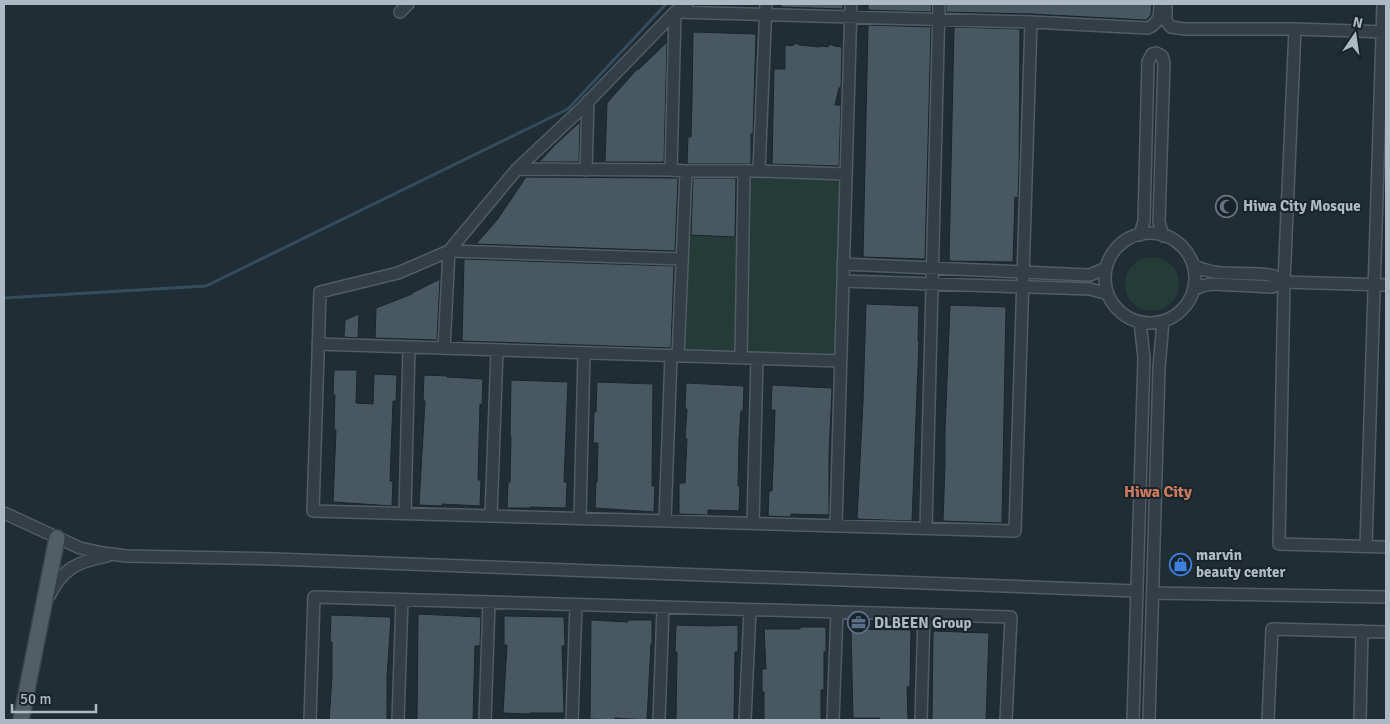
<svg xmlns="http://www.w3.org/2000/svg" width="1390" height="724" viewBox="0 0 1390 724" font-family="Signika,sans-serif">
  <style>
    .green { fill: #253b37 }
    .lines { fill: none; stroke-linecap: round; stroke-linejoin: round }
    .stream { stroke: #344c5c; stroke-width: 3 }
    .building { fill: #485861; stroke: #1b252d }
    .minor-casing { stroke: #515c64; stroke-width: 14 }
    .major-casing { stroke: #3d4750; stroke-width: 18 }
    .minor { stroke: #333e46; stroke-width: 11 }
    .major { stroke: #515e66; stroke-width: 15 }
    .labels { text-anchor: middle; stroke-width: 4; stroke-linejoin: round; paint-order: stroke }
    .poi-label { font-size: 15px; font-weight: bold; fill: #adbac3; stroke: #19232a; text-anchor: start }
    .neighbourhood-label { font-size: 16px; font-weight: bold; fill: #cf7b5d; stroke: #19232a }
  </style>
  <rect width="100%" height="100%" fill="#202d35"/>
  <path class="green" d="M750 176 840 179 835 356 746 353Z
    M688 235 738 237 735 353 684 351Z
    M1125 284a27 27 0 1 1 54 0a27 27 0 1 1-54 0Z"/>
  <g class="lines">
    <path class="stream" d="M4 298 206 286 568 109 666 4"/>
  </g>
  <path class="building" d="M781 4H843V9L781 7Z
    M868 4H932L931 12 868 10Z
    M946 4H1152L1151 15 1146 20 1031 14 946 12Z
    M868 25 931 27 925 259 863 257Z
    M954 27 1020 29 1019 166 1018 198 1015 197 1013 262 949 261Z
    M693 32 756 34 753 134H751V164H687L688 137H691L692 102Z
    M667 42 664 162H605L607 103 638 68V70Z
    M796 43 799 45 820 47V46L828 47 830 44 834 46 842 47 841 87 839 88 835 105H841L839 166 772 164 774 69H785V45L792 46Z
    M580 122 579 162H539L555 145Z
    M526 177 678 178 675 251 476 244 497 220Z
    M693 178H736L735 237 691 235Z
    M464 259 674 266 671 348 462 341Z
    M440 279 437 340 375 338 376 308 412 294V293Z
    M866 304 919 306 918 341H919L912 521 857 519 863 402Z
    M950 305 1006 307 1002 523 943 521 945 464V431Z
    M359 314 358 338 344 337 345 320Z
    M334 370H357L356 403 373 404 374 374 397 375 396 401H393L390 481H393L392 506 333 502 336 430H334L335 395H333Z
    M424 375 447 376V377L483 379 482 405 480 404 478 480H481L480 506 442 504V506L419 505 425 401H423Z
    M511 380 568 382 564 482H567L566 508 530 507V508H507L508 482H510L511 436H510Z
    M597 382 653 384 652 486H655L654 512 595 508 596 482H597L598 443H593L594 412H596Z
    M686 383 744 386 743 411H741L739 440 738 486H740L739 511 708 510V515L679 514V483H685L687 439H685L687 409H685Z
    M772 385 832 388 829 454V515L791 514V517L768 516 769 491H772L774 442 775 410H771Z
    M418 614 481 617 480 646H475L473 720H417Z
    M331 615 391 617 387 677V720H329L332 677V642H330Z
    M504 616 564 617 565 646H562L564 713H530V714L503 713 507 645H504Z
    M591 620 628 622V620H652V644H651L647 720 615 718V720L590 719Z
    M676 625 710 626 738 625V652H735L734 720H676L677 652H675Z
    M800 627H826V652H824V690H821V720H764V692H762V669H766L764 629H800Z
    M851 629 911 630 910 687H907L908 720H880V718H853Z
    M933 631 989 633 986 720H932Z"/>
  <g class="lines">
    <defs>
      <path id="minor" d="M687 4 675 12 581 109 517 169 449 251 398 273 320 292 313 511 1015 531 1031 22
        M1166 6V21L1171 27 1185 29H1295L1386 32
        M400 12 408 4
        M1295 29 1284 282 1279 544 1386 547
        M517 169 671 170 686 171H759L846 174
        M586 170 588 101
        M671 170 675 12 1031 22 1148 28C1159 23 1160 15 1160 4
        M759 171 766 4
        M1105 278a45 45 0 1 1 90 0a45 45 0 1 1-90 0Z
        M1140 235 1144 221 1148 62 1152 54 1156 53 1162 56 1164 63 1159 222 1163 236
        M843 264 1090 275 1106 268
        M1193 265C1218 278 1243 271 1270 275 1275 276 1280 279 1284 282
        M843 281 1090 289 1108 294
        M1193 290 1202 286 1212 284 1272 287 1284 282 1386 285
        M318 344 840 361
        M444 348 449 251 682 259
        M678 356 686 171
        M741 358 744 172
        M4 513 80 548 103 553 127 556 275 559 1137 591
        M405 513 409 347
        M491 516 497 350
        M580 518 584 353
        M665 521 671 356
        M753 523 757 359
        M836 526 851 4
        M926 528 939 4
        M1366 546 1383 4
        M1153 593 1386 597
        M49 596C63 568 77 562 107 556
        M310 720 314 597 1011 617 1006 720
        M398 720 402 600
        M485 720 489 602
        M572 720 576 605
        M659 720 663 607
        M745 720 750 610
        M833 720 837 612
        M921 720 924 615
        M1133 720 1144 358 1140 322
        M1149 720 1159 368 1163 321
        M1268 720 1272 629 1386 632
        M1360 720 1362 631"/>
      <path id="major" d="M21 720 57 538"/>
    </defs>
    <use href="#minor" class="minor-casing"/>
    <use href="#major" class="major-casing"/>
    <use href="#minor" class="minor"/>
    <use href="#major" class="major"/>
  </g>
  <defs>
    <symbol id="mosque-ring" viewBox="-11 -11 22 22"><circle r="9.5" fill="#19232a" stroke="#6b7280" stroke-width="1.5"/><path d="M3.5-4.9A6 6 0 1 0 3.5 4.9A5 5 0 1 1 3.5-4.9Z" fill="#6b7280"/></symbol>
    <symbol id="shop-ring" viewBox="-11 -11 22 22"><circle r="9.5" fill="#19232a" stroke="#3f7fe0" stroke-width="1.5"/><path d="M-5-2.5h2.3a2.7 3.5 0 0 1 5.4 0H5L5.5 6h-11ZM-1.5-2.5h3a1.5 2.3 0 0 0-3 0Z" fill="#3f7fe0"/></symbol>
    <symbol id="office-ring" viewBox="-11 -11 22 22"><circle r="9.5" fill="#19232a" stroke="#5c6f8a" stroke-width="1.5"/><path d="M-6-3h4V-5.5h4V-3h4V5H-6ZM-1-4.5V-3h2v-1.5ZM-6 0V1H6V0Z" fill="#5c6f8a"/></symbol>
  </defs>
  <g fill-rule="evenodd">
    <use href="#mosque-ring" x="1214" y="194" width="25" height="25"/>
    <use href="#shop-ring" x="1168" y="552" width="25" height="25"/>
    <use href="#office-ring" x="846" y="610" width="25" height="25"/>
  </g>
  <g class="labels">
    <g class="poi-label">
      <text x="1243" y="211">Hiwa City Mosque</text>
      <text x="1196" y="560">marvin<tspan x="1196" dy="17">beauty center</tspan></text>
      <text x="874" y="628">DLBEEN Group</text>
    </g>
    <g class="neighbourhood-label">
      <text x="1158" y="497">Hiwa City</text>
    </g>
  </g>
  <rect width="1390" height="724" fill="none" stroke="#adbac3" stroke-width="10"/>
  <g transform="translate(1355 35) rotate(13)" stroke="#19232a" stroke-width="4" paint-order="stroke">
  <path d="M0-4L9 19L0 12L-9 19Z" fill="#adbac3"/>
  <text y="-8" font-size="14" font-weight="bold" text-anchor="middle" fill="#adbac3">N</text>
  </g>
  <path d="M12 704v8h84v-8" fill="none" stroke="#adbac3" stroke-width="2.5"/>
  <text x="20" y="704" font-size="15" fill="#adbac3" stroke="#19232a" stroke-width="4" paint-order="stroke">50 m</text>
</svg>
